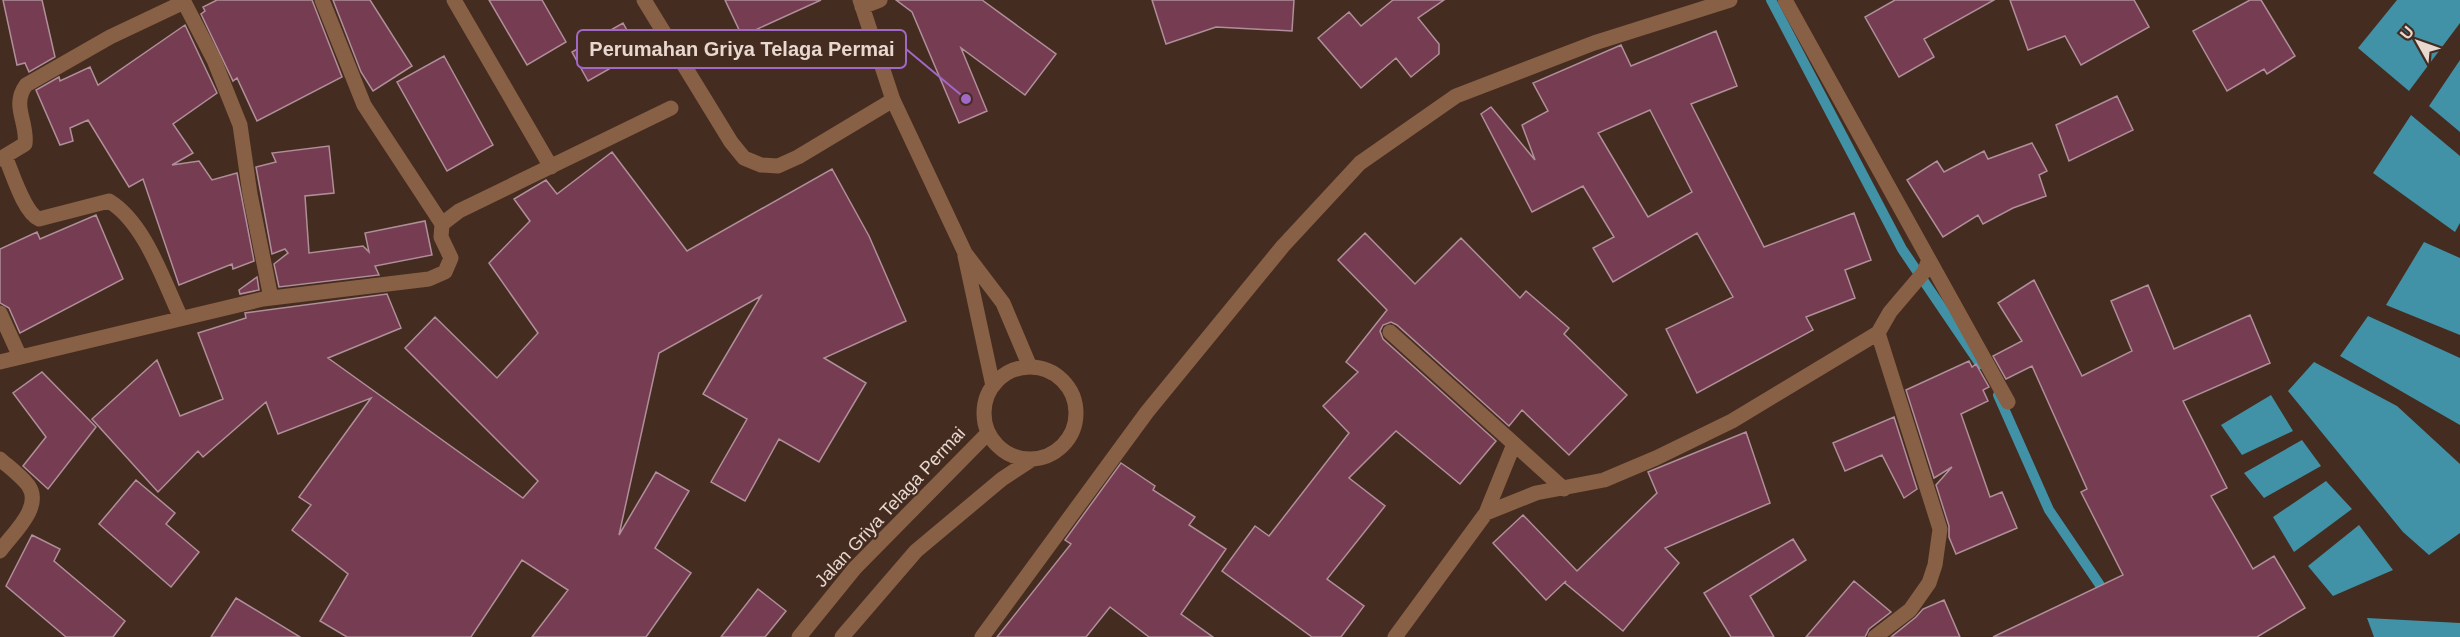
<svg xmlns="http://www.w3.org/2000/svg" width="2460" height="637" viewBox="0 0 2460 637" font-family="Helvetica,sans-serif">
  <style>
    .water { fill: #4192a7 }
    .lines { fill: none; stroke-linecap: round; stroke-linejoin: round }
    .stream { stroke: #4192a7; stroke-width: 10 }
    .building { fill: #753c52; stroke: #b08f9a; stroke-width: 1.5; fill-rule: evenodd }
    .minor { stroke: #886045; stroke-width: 15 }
    .labels { text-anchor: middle; stroke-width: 4.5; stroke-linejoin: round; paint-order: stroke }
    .street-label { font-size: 18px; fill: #e8d8d0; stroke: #452c20 }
    .leader { fill: none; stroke: #a168c5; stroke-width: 2 }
    .callout-dot { fill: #a168c5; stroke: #452c20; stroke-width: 2 }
    .callout { fill: #452c20; stroke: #a168c5; stroke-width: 2 }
    .callout-label { font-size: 20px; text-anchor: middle; font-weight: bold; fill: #e8d8d0 }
  </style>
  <rect width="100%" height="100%" fill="#452c20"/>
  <path class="water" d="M2397 0H2460V23L2409 91 2358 48Z
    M2460 60V132L2429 106Z
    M2411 115 2460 156V223L2455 232 2373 173Z
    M2424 242 2460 258V335L2386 305Z
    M2368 316 2460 358V425L2340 356Z
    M2314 362 2397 406 2460 464V533L2429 555 2403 532 2288 391Z
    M2271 395 2293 431 2242 455 2221 425Z
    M2302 440 2321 466 2264 498 2244 473Z
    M2326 481 2352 509 2294 552 2273 517Z
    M2359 525 2393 570 2333 596 2308 566Z
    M2367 618 2460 623V637H2374Z"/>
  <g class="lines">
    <path class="stream" d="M1771 0 1902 249 1980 364
      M1998 395 2049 510 2108 597"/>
  </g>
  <path class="building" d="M3 0H42L55 57 29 72 25 63 17 65Z
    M217 0H312L342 77 257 121 237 78 233 81 201 14 205 11 203 7Z
    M333 0H370L412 66 373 91 361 72Z
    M489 0H542L566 42 527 65Z
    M725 0H821L742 36Z
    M896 0H982L1056 54 1025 95 961 48 987 111 959 123 912 12Z
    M1152 0H1294L1292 31 1216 27 1166 44Z
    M1393 0H1444L1418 18 1439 44V54L1411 77 1396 58 1361 88 1318 38 1349 12 1361 26Z
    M1895 0H1994L1924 39 1934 57 1899 77 1865 17Z
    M2010 0H2134L2149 27 2081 65 2065 36 2028 50Z
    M2250 0H2261L2295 56 2267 74 2264 69 2227 91 2193 31Z
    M623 23 639 52 588 81 572 52Z
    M185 25 217 93 173 124 193 153 172 165 199 161 212 180 237 173 254 261 233 269 232 264 179 285 143 179 129 187 88 120 70 128 73 141 60 145 36 90 59 77 60 81 90 67 98 85Z
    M1716 31 1737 86 1691 104 1764 247 1854 213 1871 260 1845 270 1855 298 1806 317 1813 330 1697 393 1666 329 1733 297 1697 233 1613 282 1593 248 1614 237 1583 186 1532 212 1481 114 1491 107 1535 160 1522 125 1548 111 1533 83 1621 45 1631 66ZM1650 110 1692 192 1648 217 1598 133Z
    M444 56 493 145 447 171 397 82Z
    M2117 96 2133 130 2069 161 2056 125Z
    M2032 143 2047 171 2039 175 2046 196 2013 208 1983 224 1978 215 1943 237 1907 180 1937 161 1944 172 1984 151 1988 159Z
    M329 146 334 193 305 196 309 253 363 246 369 252 365 233 425 221 432 255 375 266 379 275 279 287 274 264 288 253 285 249 272 254 256 167 276 162 272 153Z
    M612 152 687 251 832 169 869 236 906 321 824 358 866 383 819 462 779 439 745 501 711 482 747 419 703 394 761 296 659 353 619 535 656 472 689 491 655 548 691 573 646 637H532L568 590 522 560 471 637H347L320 621 348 574 292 530 311 505 299 497 371 398 278 434 266 402 203 457 198 451 158 492 92 419 157 360 180 416 223 399 198 333 246 318 245 313 387 294 401 328 328 358 523 498 538 481 405 348 435 317 497 378 538 333 489 263 530 221 514 199 546 180 557 194Z
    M96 215 123 279 20 333 9 308 0 303V249L37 232 40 239Z
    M1365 233 1415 284 1461 238 1520 298 1526 291 1569 328 1564 334 1627 395 1569 455 1522 410 1509 426 1397 325 1391 322 1383 325 1380 331 1383 339 1496 441 1460 484 1396 431 1349 478 1385 506 1327 579 1364 606 1341 637H1312L1222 571 1255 526 1269 536 1349 433 1323 406 1358 372 1346 362 1387 310 1338 260Z
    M257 277 259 290 240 294 239 290Z
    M2034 280 2082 376 2132 351 2111 301 2148 285 2174 349 2250 315 2270 363 2183 401 2227 488 2211 496 2253 569 2274 556 2305 608 2257 637H1993L2123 575 2081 492 2087 489 2032 366 2006 379 1993 356 2022 341 1998 303Z
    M1969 361 1972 367 1976 364 1989 387 1983 390 1988 401 1961 414 1990 497 2002 492 2017 528 1956 554 1949 537V526L1936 485 1952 467 1934 478 1906 390Z
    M42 372 96 427 48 489 23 466 46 437 13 393Z
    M1894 417 1917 489 1904 498 1882 455 1845 471 1833 443Z
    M1746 432 1770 503 1665 548 1679 563 1623 631 1565 583 1566 581 1546 600 1493 543 1523 515 1577 571 1657 493 1648 472Z
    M1121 463 1155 486 1153 490 1195 517 1189 525 1226 549 1181 614 1213 637H1149L1110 607 1086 637H997L1071 544 1065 540Z
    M136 480 175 513 166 524 199 552 171 587 99 524Z
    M32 535 60 549 54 561 125 621 113 637H66L6 586Z
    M1793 539 1806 560 1750 596 1774 637H1731L1704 593Z
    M1854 581 1891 612 1869 629 1865 637H1806Z
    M758 589 786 611 765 637H721Z
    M236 598 300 637H211Z
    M1944 600 1960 637H1891L1916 617 1923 609Z"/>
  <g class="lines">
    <path class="minor" d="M183 0 214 60 240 125 250 194 271 298
      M454 0 551 167
      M644 0 731 142 744 158 761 165 778 166 798 157 893 100
      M860 0 893 100 965 253 1003 303 1030 367
      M1785 0 2008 402
      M862 7 880 0
      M5 156C12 172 24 213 39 219L109 201C145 223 163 280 181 318
      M0 159 25 144C28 122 11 106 26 85L110 37 184 2
      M442 224 459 211 671 108
      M965 256 993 386
      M0 313 20 357
      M1390 332 1564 489
      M0 362 263 299 429 279 445 272 451 258 441 237 442 224 364 105 322 0
      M984 413a46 46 0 1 1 92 0a46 46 0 1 1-92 0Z
      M0 459C9 467 21 476 28 485 44 507 12 534 0 551
      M1486 513 1514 444
      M799 637 855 568 988 433
      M842 637 916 551 1002 479 1031 460
      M982 637 1147 412 1283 246 1360 163 1456 96 1594 43 1730 0
      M1395 637 1486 513 1536 493 1604 480 1656 458 1732 421 1878 333 1890 312 1924 272 1928 262
      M1875 637 1910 610 1929 583 1935 565 1940 529 1878 333"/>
  </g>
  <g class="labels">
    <g class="street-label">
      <text transform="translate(890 507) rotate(-47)" y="6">Jalan Griya Telaga Permai</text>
    </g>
  </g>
  <path class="leader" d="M966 99L906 49"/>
  <circle class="callout-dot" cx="966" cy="99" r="6"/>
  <rect class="callout" x="577" y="30" width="329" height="38" rx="6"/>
  <g class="callout-label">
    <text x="742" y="56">Perumahan Griya Telaga Permai</text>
  </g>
  <g transform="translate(2418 42) rotate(310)" stroke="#452c20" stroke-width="4.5" paint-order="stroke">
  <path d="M0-4.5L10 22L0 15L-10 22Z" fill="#e8d8d0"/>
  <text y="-9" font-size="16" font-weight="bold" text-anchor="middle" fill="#e8d8d0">U</text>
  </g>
</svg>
